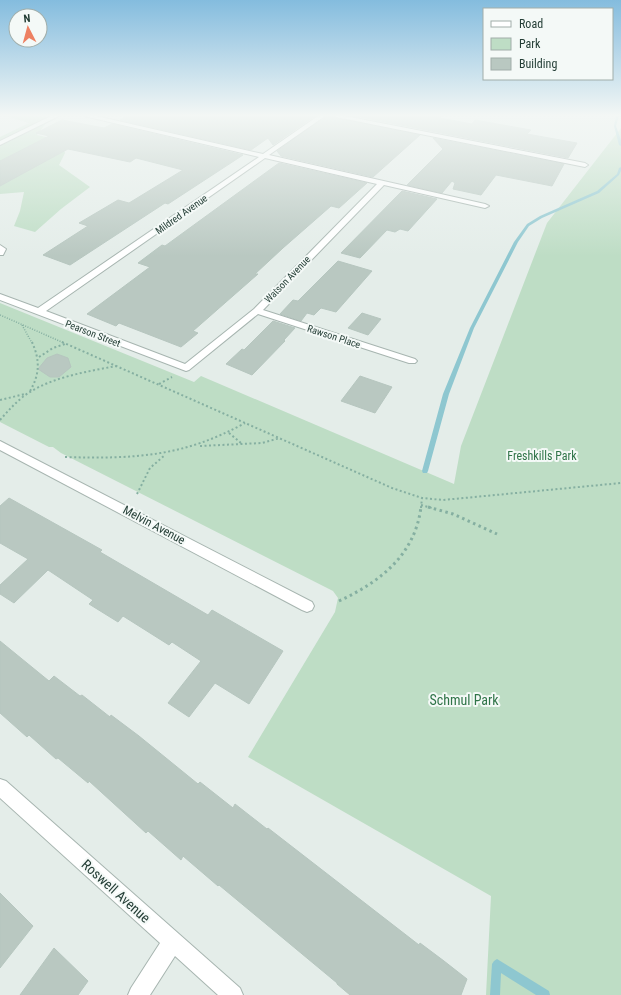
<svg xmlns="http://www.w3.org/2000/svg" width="621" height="995" viewBox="0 0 621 995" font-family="'Roboto Condensed',sans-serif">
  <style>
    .green { fill: #beddc5 }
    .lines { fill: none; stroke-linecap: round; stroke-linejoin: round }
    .stream { fill: #8ec7d0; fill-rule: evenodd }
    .building { fill: #b9c8c1; stroke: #b6c6bf }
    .service-casing { stroke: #a7b5b0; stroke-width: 2 }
    .minor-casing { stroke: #a7b5b0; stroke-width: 2 }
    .path-far2 { stroke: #85afa1; stroke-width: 1.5; stroke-dasharray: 1 1.5; stroke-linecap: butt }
    .path-far1 { stroke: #85afa1; stroke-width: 2; stroke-dasharray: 2 2.5; stroke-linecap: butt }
    .path { stroke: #85afa1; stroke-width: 3; stroke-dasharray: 2.5 3.5; stroke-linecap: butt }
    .service { fill: #fff; fill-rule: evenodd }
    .minor { fill: #fff; fill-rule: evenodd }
    .labels { text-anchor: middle; stroke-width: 4; stroke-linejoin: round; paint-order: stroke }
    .far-street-label { font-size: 10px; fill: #243e36; stroke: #f4f9f7 }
    .park-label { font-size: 12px; fill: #2f7448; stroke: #f4f9f7 }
    .street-label { font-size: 12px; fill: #243e36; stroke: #f4f9f7 }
    .near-park-label { font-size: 14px; fill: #2f7448; stroke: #f4f9f7 }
    .near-street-label { font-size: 14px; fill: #243e36; stroke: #f4f9f7 }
  </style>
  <rect width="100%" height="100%" fill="#e4ede9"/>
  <path class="green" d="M5 116 48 117 46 123 37 135 60 140 65 153 59 165 90 187 61 209 35 232 14 226 20 211 24 192 0 194V137L29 123Z
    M621 128V995H486L491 896 248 757 335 612 338 598 333 591 61 453 53 447H49L0 422V303L194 382 201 376 454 484 461 446 547 223Z"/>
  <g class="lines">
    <path class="stream" d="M616 116H619L616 126 621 140V146L619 145 614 126Z
      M621 167V171L619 175 599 193 542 218 529 226 518 242 474 328 449 394 428 471 427 473H423L422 471 443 394 470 328 514 242 527 224 540 216 597 191 617 174 619 168Z
      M497 959 549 991 550 995H536L501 973 500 995H490L492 964 494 961Z"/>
  </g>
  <path class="building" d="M126 116H315L273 145 268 138 251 150 120 120Z
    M326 116H330L420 135 373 177 281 156 277 151Z
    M355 116H442L440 118 472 124 475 120 531 130 527 134 577 143 568 158Z
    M62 120 104 128 112 124 243 155 168 204 165 203 70 265 43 255 88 226 79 223 118 200 129 203 183 170 136 158 130 162 68 149 0 186V161L49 136 36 133Z
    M433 138 564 164 552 186 496 175 481 195 453 189 455 183 452 181 442 193 407 185 443 149Z
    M279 163 367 183 339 208 331 206 283 248 255 274H258L193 331 198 333 181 347 119 323 116 326 87 314 150 267 138 263 162 245 165 246Z
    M402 191 437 199 408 231 400 229 395 232 387 230 360 258 341 253Z
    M338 261 372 271 336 312 321 308 314 315 307 313 301 321 280 314 293 300 298 301Z
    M362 313 381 319 368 335 348 328Z
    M273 321 295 328 284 340 285 341 252 375 226 364 242 349 244 350Z
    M57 354 68 358 71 367 59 377H50L38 369 47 358Z
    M360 376 392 387 375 413 341 401Z
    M9 498 102 550 100 552 208 615 212 610 283 651 249 704 215 683 189 717 168 703 201 661 172 642 169 645 123 616 118 622 89 604 93 600 48 570 14 603 0 594V585L28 559 0 543V506Z
    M0 641 49 681 54 676 80 696 82 695 110 717 111 715 139 736 198 784 200 782 233 808 235 804 267 829 268 828 419 945 420 943 444 961 467 979 461 995H350L337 984V983L219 885 218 886 183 856 181 860 148 831 146 833 89 781 88 783 58 758 56 759 29 735 27 737 0 713Z
    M0 893 33 926 0 968Z
    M54 948 88 981 78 995H20Z"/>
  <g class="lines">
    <defs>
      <path id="service" d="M51 116H59L0 145V141Z"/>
      <path id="minor" d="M84 116H96L263 154 318 116H325L269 155 485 204 489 206 485 208 384 185 263 310 415 359 417 361 415 363H409L258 314 189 370 186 371 0 300V294L38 308 259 157ZM265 158 377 184 254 309 185 364 46 311Z
        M331 116H345L585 163 588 165 585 167Z
        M0 245 6 249 3 255H0Z
        M0 441 312 602 314 606 312 610 307 612 302 610 0 450Z
        M0 779 6 781 240 988 243 995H218L175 956 150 995H128L131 988 160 943 0 798Z"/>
    </defs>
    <use href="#service" class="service-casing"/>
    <use href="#minor" class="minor-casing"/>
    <path class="path-far2" d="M0 315 64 343
      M22 325 32 343"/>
    <path class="path-far1" d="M62 342 392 488 422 498 443 500 621 483
      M39 357 53 348 65 344
      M159 384 172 377
      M30 391C40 374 40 360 32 342
      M0 400 25 394
      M0 420C8 411 15 403 24 396 50 377 86 372 116 366
      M229 433 241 443
      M200 446 262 443 280 438
      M65 457C134 459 183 457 245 423
      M137 494 150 468 165 455
      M421 505 432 508
      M421 508 422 498"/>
    <path class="path" d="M428 507 453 514 497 534
      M339 601C380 582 415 555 421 507"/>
    <use href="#service" class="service"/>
    <use href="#minor" class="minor"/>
  </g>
  <linearGradient id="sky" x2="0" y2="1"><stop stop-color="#84bcde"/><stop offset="0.45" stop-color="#f3f7f5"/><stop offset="1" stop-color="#f3f7f5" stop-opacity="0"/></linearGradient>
  <rect width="621" height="256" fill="url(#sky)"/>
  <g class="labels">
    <g class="far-street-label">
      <text transform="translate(181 214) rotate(-35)" y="4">Mildred Avenue</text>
      <text transform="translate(287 279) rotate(-46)" y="4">Watson Avenue</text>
      <text transform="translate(93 333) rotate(21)" y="4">Pearson Street</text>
      <text transform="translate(334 336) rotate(18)" y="4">Rawson Place</text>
    </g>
    <g class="park-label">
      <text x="542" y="460">Freshkills Park</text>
    </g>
    <g class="street-label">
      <text transform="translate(154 525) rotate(28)" y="4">Melvin Avenue</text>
    </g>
    <g class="near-park-label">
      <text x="464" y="705">Schmul Park</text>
    </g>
    <g class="near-street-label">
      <text transform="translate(116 891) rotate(42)" y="5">Roswell Avenue</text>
    </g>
  </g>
  <rect x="483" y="8" width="130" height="72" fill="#f4f9f7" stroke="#a1aeaa"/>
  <rect x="491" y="21" width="20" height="6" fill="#ffffff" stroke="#a1aeaa"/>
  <text x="519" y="28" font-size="12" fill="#243e36">Road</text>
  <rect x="491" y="38" width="20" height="12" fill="#beddc5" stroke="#a1aeaa"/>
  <text x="519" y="48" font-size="12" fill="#243e36">Park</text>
  <rect x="491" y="58" width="20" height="12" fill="#b9c8c1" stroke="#a1aeaa"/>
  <text x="519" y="68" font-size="12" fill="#243e36">Building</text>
  <g transform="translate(28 28) rotate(354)"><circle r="19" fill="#f4f9f7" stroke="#a1aeaa"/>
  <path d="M0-3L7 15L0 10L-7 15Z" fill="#ed8062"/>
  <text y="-6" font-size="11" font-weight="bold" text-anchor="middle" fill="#243e36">N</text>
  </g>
</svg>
